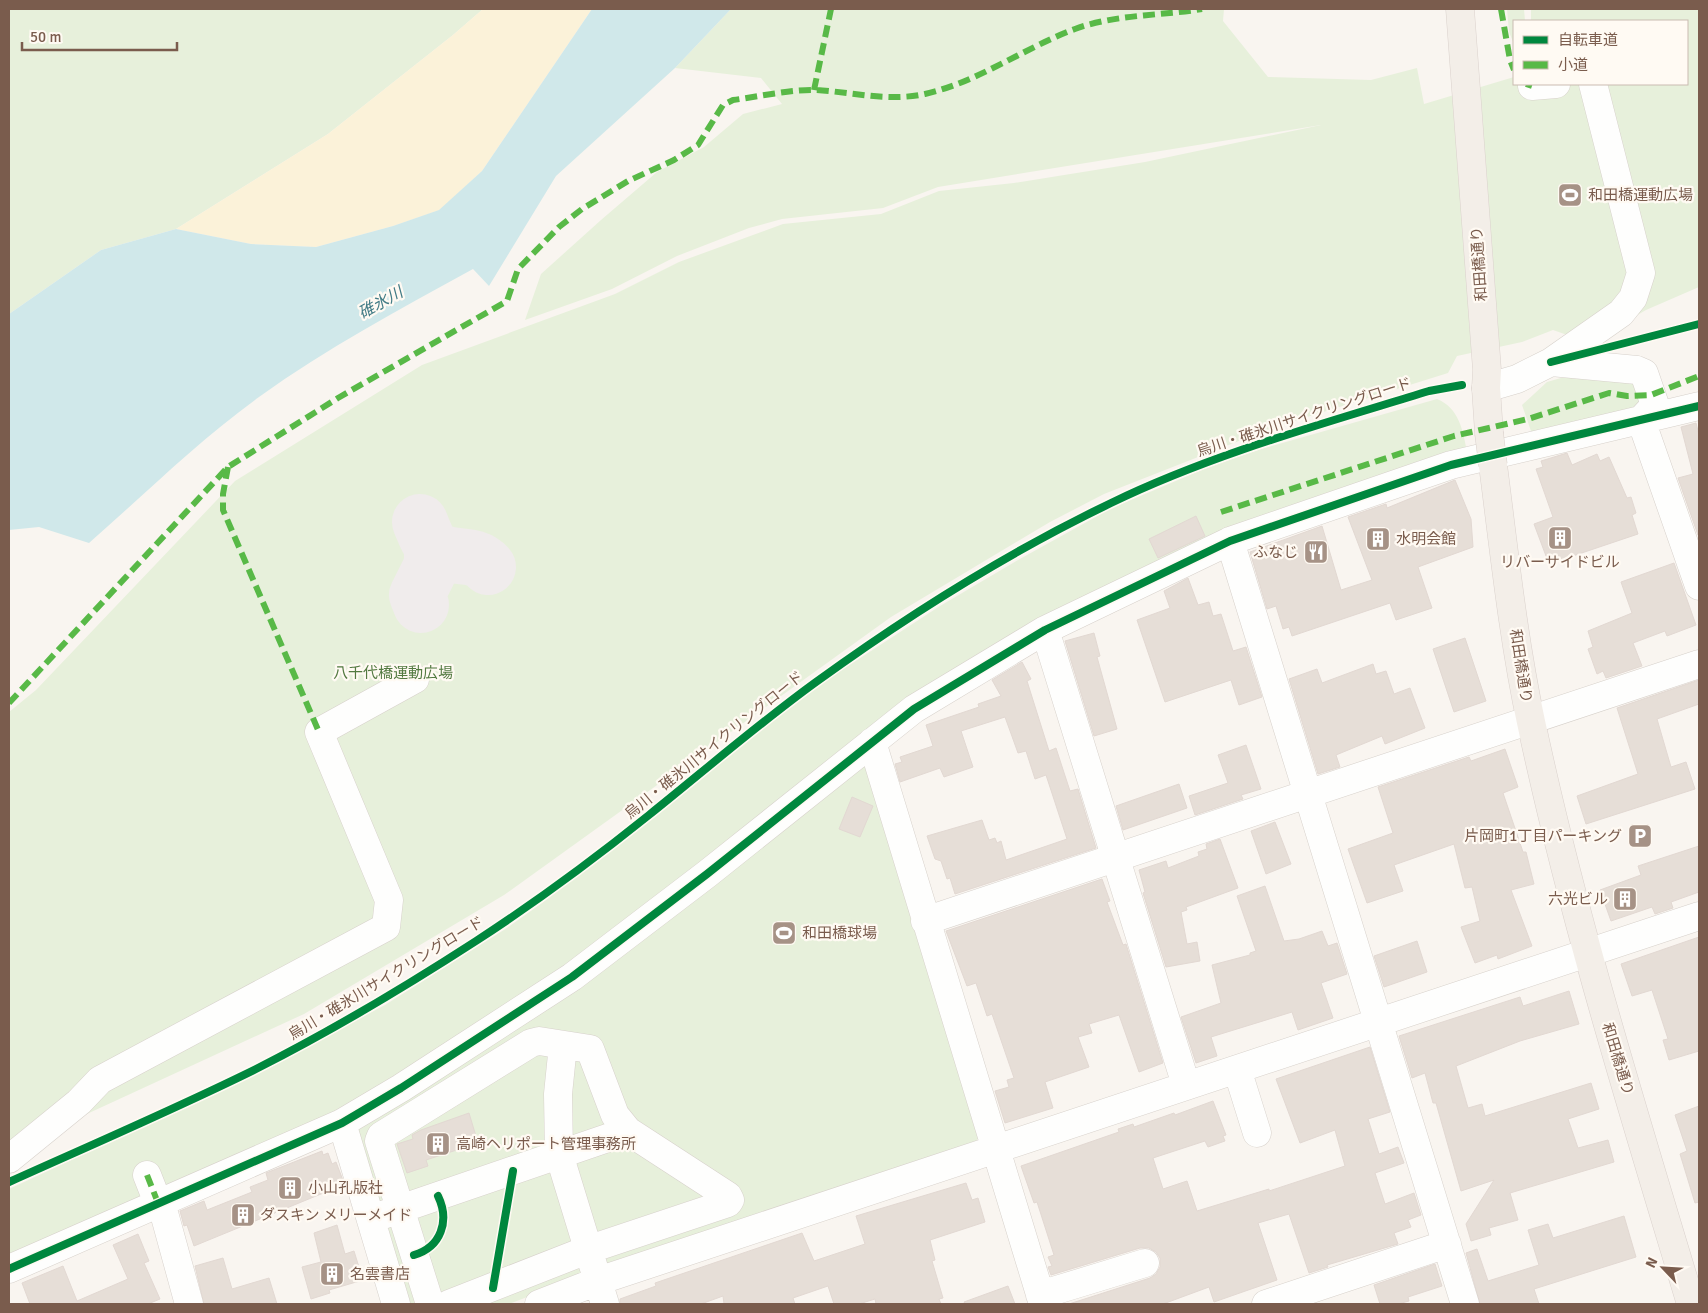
<svg xmlns="http://www.w3.org/2000/svg" width="1708" height="1313" viewBox="0 0 1708 1313" font-family="Signika,'Noto Sans JP',sans-serif">
  <style>
    .green { fill: #e7f0db }
    .sand { fill: #fbf2d9 }
    .water { fill: #d0e8ea }
    .lines { fill: none; stroke-linecap: round; stroke-linejoin: round }
    .taxiway { stroke: #f0ecec; stroke-width: 56 }
    .building { fill: #e6ded7; stroke: #e2d8d2 }
    .minor-casing { stroke: #d7d1cb; stroke-width: 29 }
    .major-casing { stroke: #dad1cc; stroke-width: 29 }
    .minor { stroke: #fefefd; stroke-width: 28 }
    .major { stroke: #f3eee8; stroke-width: 28 }
    .major-bridge-casing { stroke: #dad1cc; stroke-width: 29; stroke-linecap: butt }
    .major-bridge { stroke: #f3eee8; stroke-width: 28 }
    .quiet { stroke: #58b947; stroke-width: 6; stroke-dasharray: 12 6; stroke-linecap: butt }
    .cycleway-casing { stroke: #fffaf3; stroke-width: 11 }
    .cycleway { stroke: #00873e; stroke-width: 8 }
    .labels { text-anchor: middle; stroke-width: 4.5; stroke-linejoin: round; paint-order: stroke }
    .poi-label { font-size: 15px; fill: #7a5c4d; stroke: #fffaf3; text-anchor: start }
    .street-label { font-size: 15px; fill: #7a5c4d; stroke: #fffaf3 }
    .park-label { font-size: 15px; fill: #537a41; stroke: #fffaf3 }
    .water-label { font-size: 16px; font-style: italic; fill: #437c86; stroke: #fffaf3 }
  </style>
  <rect width="100%" height="100%" fill="#f9f5f0"/>
  <path class="green" d="M9 9H483L453 35 328 134 176 229 101 250 9 314Z
    M731 9H1224L1223 21 1268 77 1371 80 1417 68 1424 104 1514 77V84H1687V21H1531V9H1699V287L1646 310 1590 343 1553 330 1522 342 1457 356 1448 373 1272 428 1104 494 1050 522 891 617 504 895 304 1014 89 1113 9 1142V712L36 690 235 481 422 365 615 294 679 262 783 224 881 214 939 191 1014 183 1145 162 1321 125 938 187 883 208 782 219 749 228 677 256 612 289 525 320 541 274 601 220 657 172 704 147 743 114 782 104 761 78 675 68Z
    M1507 9H1524L1525 21H1514V44L1509 32Z
    M1578 373 1639 374 1648 404 1532 434 1522 405 1547 382Z
    M1437 399C1459 408 1463 430 1467 452L1100 590 578 958 361 1100 9 1256V1189L242 1081 385 1005 507 928 542 903 654 816 740 745 825 681 940 606 1018 560 1112 508 1204 469 1261 449Z
    M860 765 870 768 980 1135 974 1145 595 1271 509 1304H407L356 1133 358 1128Z"/>
  <path class="sand" d="M483 9H592L482 171 440 210 393 226 316 247 251 244 176 229 328 134 453 35Z"/>
  <path class="water" d="M592 9H731L675 68 556 176 489 286 473 269C400 309 327 348 259 397 198 441 145 494 89 543L39 527 9 530V314L101 250 176 229 251 244 316 247 393 226 439 210 482 171Z"/>
  <g class="lines">
    <path class="taxiway" d="M420 522C423 529 427 541 432 546 449 563 472 549 488 567
      M421 605 417 595 432 565V546"/>
  </g>
  <path class="building" d="M1696 423 1699 435 1698 535 1678 478 1693 474 1681 427Z
    M1567 453 1572 465 1597 454 1600 461 1609 457 1627 498 1631 497 1636 513 1632 515 1638 534 1549 564 1534 524 1553 517 1536 469 1543 467 1541 461Z
    M1455 480 1471 519 1473 547 1418 567 1432 608 1396 620 1390 603 1292 636 1289 627 1283 629 1276 606 1267 609 1250 552 1322 526 1341 590 1372 580 1348 517 1386 504 1387 508Z
    M1196 516 1205 536 1158 558 1149 539Z
    M1674 563 1696 625 1667 636 1665 631 1633 643 1642 666 1606 678 1603 671 1597 674 1588 649 1593 647 1588 631 1632 613 1621 582Z
    M1188 578 1198 605 1209 602 1213 616 1221 614 1233 651 1246 647 1262 697 1239 705 1231 680 1165 702 1137 620 1170 608 1164 591Z
    M1094 633 1100 656 1097 657 1117 729 1094 736 1065 641Z
    M1465 638 1486 701 1454 712 1433 649Z
    M1022 662 1031 679 1027 681 1049 751 1056 748 1070 791 1078 789 1096 848 955 894 950 878 947 879 941 861 935 859 927 836 982 820 989 840 995 838 997 843 1001 841 1006 860 1067 839 1046 775 1035 779 1026 751 1018 753 1005 717 961 731 973 767 944 777 940 768 900 782 895 764 902 762 900 757 933 746 926 725 979 707 978 704 1001 696 992 680Z
    M1373 664 1376 674 1386 671 1394 694 1410 688 1425 728 1385 744 1382 736 1336 755 1340 767 1318 774 1289 679 1317 669 1322 683Z
    M1699 680V704L1657 719 1671 767 1686 762 1695 789 1586 824 1577 796 1638 774 1617 708Z
    M1246 745 1261 789 1241 795 1243 799 1195 815 1189 796 1228 783 1218 755Z
    M1505 749 1518 787 1503 793 1523 852H1526L1534 884 1511 890 1532 946 1498 959 1497 955 1475 963 1461 927 1480 921 1472 887 1465 888 1454 844 1394 865 1403 891 1367 903 1348 849 1393 833 1378 787 1469 757 1471 761Z
    M1179 784 1187 808 1123 830 1116 806Z
    M852 797 873 806 860 837 839 829Z
    M1275 822 1291 864 1266 874 1251 831Z
    M1220 839 1238 888 1186 907 1187 910 1181 912 1187 944 1197 942 1200 961 1166 967 1143 893 1145 892 1139 870 1166 861 1168 868 1199 856 1198 852 1207 849 1206 844Z
    M1699 846V892L1671 902 1673 908 1655 914 1652 907 1611 921 1600 890 1641 875 1638 866Z
    M1102 879 1110 901 1107 902 1123 945 1126 944 1163 1063 1139 1072 1119 1015 1089 1024 1092 1033 1078 1037 1089 1067 1045 1082 1053 1108 1005 1123 995 1091 1009 1087 1007 1080 1014 1078 992 1014 987 1016 976 983 967 986 946 931Z
    M1265 886 1284 941 1299 939 1322 931 1328 946 1337 943 1347 974 1321 983 1333 1018 1298 1030 1292 1012 1211 1037 1217 1056 1196 1063 1181 1017 1221 1003 1212 965 1250 955V953L1256 951 1237 896Z
    M1699 937V1051L1669 1060 1663 1040 1668 1039 1652 990 1632 996 1621 964Z
    M1417 941 1427 972 1384 987 1374 956Z
    M1569 991 1579 1024 1520 1041 1456 1066 1468 1108 1482 1104 1485 1116 1591 1083 1599 1109 1568 1119 1578 1148 1608 1140 1614 1162 1510 1193 1518 1220 1489 1228 1491 1235 1471 1241 1466 1224 1494 1180 1461 1191 1436 1103H1433L1425 1073 1412 1078 1399 1036 1520 997 1523 1006Z
    M1370 1047 1390 1112 1368 1119 1379 1154 1398 1147 1404 1163 1375 1173 1385 1204 1414 1193 1421 1215 1408 1220 1411 1227 1394 1233 1398 1244 1327 1265 1328 1267 1309 1273 1289 1214 1258 1223 1277 1280 1214 1302 1209 1287 1163 1304H1069L1150 1278 1156 1274 1160 1267V1258L1156 1252 1149 1248H1140L1051 1275 1048 1267 1052 1266 1048 1257 1054 1255 1037 1202 1034 1203 1021 1166 1119 1132 1118 1129 1133 1124 1134 1127 1174 1113 1175 1115 1213 1101 1226 1135 1223 1136 1225 1141 1208 1147 1205 1141 1153 1158 1163 1189 1187 1181 1197 1211 1269 1189V1191L1345 1166 1335 1130 1300 1143 1276 1079Z
    M1699 1106V1202L1695 1203 1680 1154 1687 1151 1675 1115Z
    M469 1113 478 1143 426 1160 428 1166 407 1173 397 1144 413 1139 412 1135 421 1130Z
    M322 1151 323 1155 328 1153 332 1164 336 1162 344 1183 337 1185 338 1187 194 1246 187 1225 184 1226 180 1211 204 1201 207 1210 252 1192 250 1187 268 1180 266 1173Z
    M966 1183 972 1200 978 1198 985 1222 930 1240 935 1260 932 1261 943 1298 939 1299 941 1304H876L875 1299 859 1304H834L828 1286 793 1298 795 1304H724L723 1296 701 1304H620V1299L656 1286 655 1283 802 1233 814 1261 865 1244 856 1216Z
    M1624 1216 1636 1257 1534 1289 1539 1304H1480L1466 1253 1477 1249 1488 1281 1539 1265 1528 1230 1548 1224 1553 1238Z
    M337 1225 345 1254 354 1251 363 1280 329 1290 330 1293 311 1299 302 1267 321 1262 314 1233Z
    M138 1234 149 1261 144 1263 160 1299 148 1304H30L22 1283 63 1266 77 1301 128 1279 113 1245Z
    M223 1258 232 1289 269 1278 277 1304H204L195 1266Z
    M1435 1264 1442 1286 1408 1297 1409 1301 1398 1304H1380L1374 1285Z
    M1008 1286 1015 1304H965L964 1302Z"/>
  <g class="lines">
    <defs>
      <path id="minor" d="M1532 86 1556 84
        M1551 362 1621 313 1633 298 1641 273 1593 84
        M1486 388 1517 379 1551 362 1637 370 1644 373 1655 405 1641 420 1699 586
        M1230 541 1465 1304
        M1045 630 1186 1085
        M872 742 1043 1304
        M925 921 1699 664
        M563 1045 558 1094 559 1154 605 1304
        M1237 1069 1257 1133
        M342 1123 396 1304
        M9 1159 79 1102 100 1080 386 927 389 900 319 732 415 679
        M147 1175 158 1203
        M161 1202 189 1304
        M371 1219 628 1131
        M9 1269 342 1123 401 1088 572 977 707 874 914 709 1045 630 1230 541 1451 465 1699 406
        M1040 1295 1145 1263
        M430 1304 379 1141 381 1136 531 1043 539 1041 590 1049 615 1115 628 1131 728 1196 730 1200 728 1203 587 1250 449 1304
        M539 1304 598 1281 1699 916
        M1266 1304 1447 1244"/>
      <path id="major" d="M1460 9 1487 370 1486 388 1489 433
        M1493 465C1504 550 1513 638 1531 722 1573 919 1633 1111 1691 1304"/>
    </defs>
    <use href="#minor" class="minor-casing"/>
    <use href="#major" class="major-casing"/>
    <use href="#minor" class="minor"/>
    <use href="#major" class="major"/>
    <defs>
      <path id="major-bridge" d="M1489 433 1493 465"/>
    </defs>
    <use href="#major-bridge" class="major-bridge-casing"/>
    <use href="#major-bridge" class="major-bridge"/>
    <path class="quiet" d="M1501 9 1510 60 1514 70
      M1526 84 1532 86
      M814 90 831 9
      M228 467 223 494V510L319 732
      M1221 512 1454 436 1528 419 1609 393 1627 396 1651 395 1699 376
      M9 703 228 467 338 398 507 301 518 269 559 227 582 209 628 181 674 160 698 145 723 105 733 100C757 97 792 89 816 90 852 92 888 102 925 94 978 82 1024 48 1075 29 1116 14 1160 16 1202 9
      M147 1175 158 1203"/>
    <defs>
      <path id="cycleway" d="M1551 362 1699 324
        M9 1182C91 1145 175 1109 256 1069 331 1031 405 987 476 941 536 902 593 860 649 815 704 771 758 724 816 682 907 616 1009 552 1111 503 1212 454 1322 424 1429 391L1462 385
        M414 1255C441 1247 450 1221 438 1196
        M9 1269 342 1123 401 1088 572 977 707 874 914 709 1045 630 1230 541 1451 465 1699 406
        M493 1288 513 1171"/>
    </defs>
    <use href="#cycleway" class="cycleway-casing"/>
    <use href="#cycleway" class="cycleway"/>
  </g>
  <defs>
    <symbol id="stadium-square" viewBox="-11 -11 22 22"><rect x="-9" y="-9" width="18" height="18" rx="4" fill="#a69286" stroke="#fffaf3"/><path d="M0-5a6.5 5 0 1 0 0 10a6.5 5 0 1 0 0-10ZM-3.5-1.8h7v3.6h-7Z" fill="#fff"/></symbol>
    <symbol id="building-square" viewBox="-11 -11 22 22"><rect x="-9" y="-9" width="18" height="18" rx="4" fill="#a69286" stroke="#fffaf3"/><path d="M-4-6H4V6H1V3H-1V6H-4ZM-2.5-4.3h1.7v1.8h-1.7ZM.8-4.3h1.7v1.8H.8ZM-2.5-1h1.7V.8h-1.7ZM.8-1h1.7V.8H.8Z" fill="#fff"/></symbol>
    <symbol id="restaurant-square" viewBox="-11 -11 22 22"><rect x="-9" y="-9" width="18" height="18" rx="4" fill="#a69286" stroke="#fffaf3"/><path d="M-5-6h1v4h1v-4h1v4h1v-4h1v5L-1.5 .5V6h-2V.5L-5-1ZM5-6V6H3V1.5H1.5Q1.5-4 5-6Z" fill="#fff"/></symbol>
    <symbol id="parking-square" viewBox="-11 -11 22 22"><rect x="-9" y="-9" width="18" height="18" rx="4" fill="#a69286" stroke="#fffaf3"/><path d="M-3.5-5.5H1a3.5 3.5 0 0 1 0 7H-1V5.5H-3.5ZM-1-3.4V-.6H.8a1.4 1.4 0 0 0 0-2.8Z" fill="#fff"/></symbol>
  </defs>
  <g fill-rule="evenodd">
    <use href="#stadium-square" x="1556" y="181" width="28" height="28"/>
    <use href="#building-square" x="1546" y="524" width="28" height="28"/>
    <use href="#building-square" x="1364" y="525" width="28" height="28"/>
    <use href="#restaurant-square" x="1302" y="538" width="28" height="28"/>
    <use href="#parking-square" x="1626" y="822" width="28" height="28"/>
    <use href="#building-square" x="1611" y="885" width="28" height="28"/>
    <use href="#stadium-square" x="770" y="919" width="28" height="28"/>
    <use href="#building-square" x="424" y="1130" width="28" height="28"/>
    <use href="#building-square" x="276" y="1174" width="28" height="28"/>
    <use href="#building-square" x="229" y="1201" width="28" height="28"/>
    <use href="#building-square" x="318" y="1260" width="28" height="28"/>
  </g>
  <g class="labels">
    <g class="poi-label">
      <text x="1588" y="200">和田橋運動広場</text>
      <text x="1396" y="544">水明会館</text>
      <text x="1298" y="557" text-anchor="end">ふなじ</text>
      <text x="1560" y="567" text-anchor="middle">リバーサイドビル</text>
      <text x="1622" y="841" text-anchor="end">片岡町1丁目パーキング</text>
      <text x="1608" y="904" text-anchor="end">六光ビル</text>
      <text x="802" y="938">和田橋球場</text>
      <text x="456" y="1149">高崎ヘリポート管理事務所</text>
      <text x="308" y="1193">小山孔版社</text>
      <text x="260" y="1220">ダスキン メリーメイド</text>
      <text x="350" y="1279">名雲書店</text>
    </g>
    <g class="street-label">
      <text transform="translate(1479 264) rotate(-94)" y="5">和田橋通り</text>
      <text transform="translate(1304 417) rotate(-18)" y="5">烏川・碓氷川サイクリングロード</text>
      <text transform="translate(1521 666) rotate(81)" y="5">和田橋通り</text>
      <text transform="translate(714 745) rotate(-39)" y="5">烏川・碓氷川サイクリングロード</text>
      <text transform="translate(386 978) rotate(-31)" y="5">烏川・碓氷川サイクリングロード</text>
      <text transform="translate(1618 1059) rotate(73)" y="5">和田橋通り</text>
    </g>
    <g class="park-label">
      <text x="393" y="678">八千代橋運動広場</text>
    </g>
    <g class="water-label">
      <text transform="translate(380 302) rotate(-29)" y="6">碓氷川</text>
    </g>
  </g>
  <rect width="1708" height="1313" fill="none" stroke="#7a5c4d" stroke-width="20"/>
  <rect x="1513" y="20" width="175" height="65" fill="#fffaf3" stroke="#cabbb1"/>
  <rect x="1523" y="36" width="25" height="8" fill="#00873e" stroke="#cabbb1"/>
  <text x="1558" y="45" font-size="15" fill="#7a5c4d">自転車道</text>
  <rect x="1523" y="61" width="25" height="8" fill="#58b947" stroke="#cabbb1"/>
  <text x="1558" y="70" font-size="15" fill="#7a5c4d">小道</text>
  <g transform="translate(1663 1268) rotate(295)" stroke="#fffaf3" stroke-width="4" paint-order="stroke">
  <path d="M0-4L9 19L0 12L-9 19Z" fill="#7a5c4d"/>
  <text y="-8" font-size="14" font-weight="bold" text-anchor="middle" fill="#7a5c4d">N</text>
  </g>
  <path d="M22 42v8h155v-8" fill="none" stroke="#7a5c4d" stroke-width="2.5"/>
  <text x="30" y="42" font-size="15" fill="#7a5c4d" stroke="#fffaf3" stroke-width="4" paint-order="stroke">50 m</text>
</svg>
